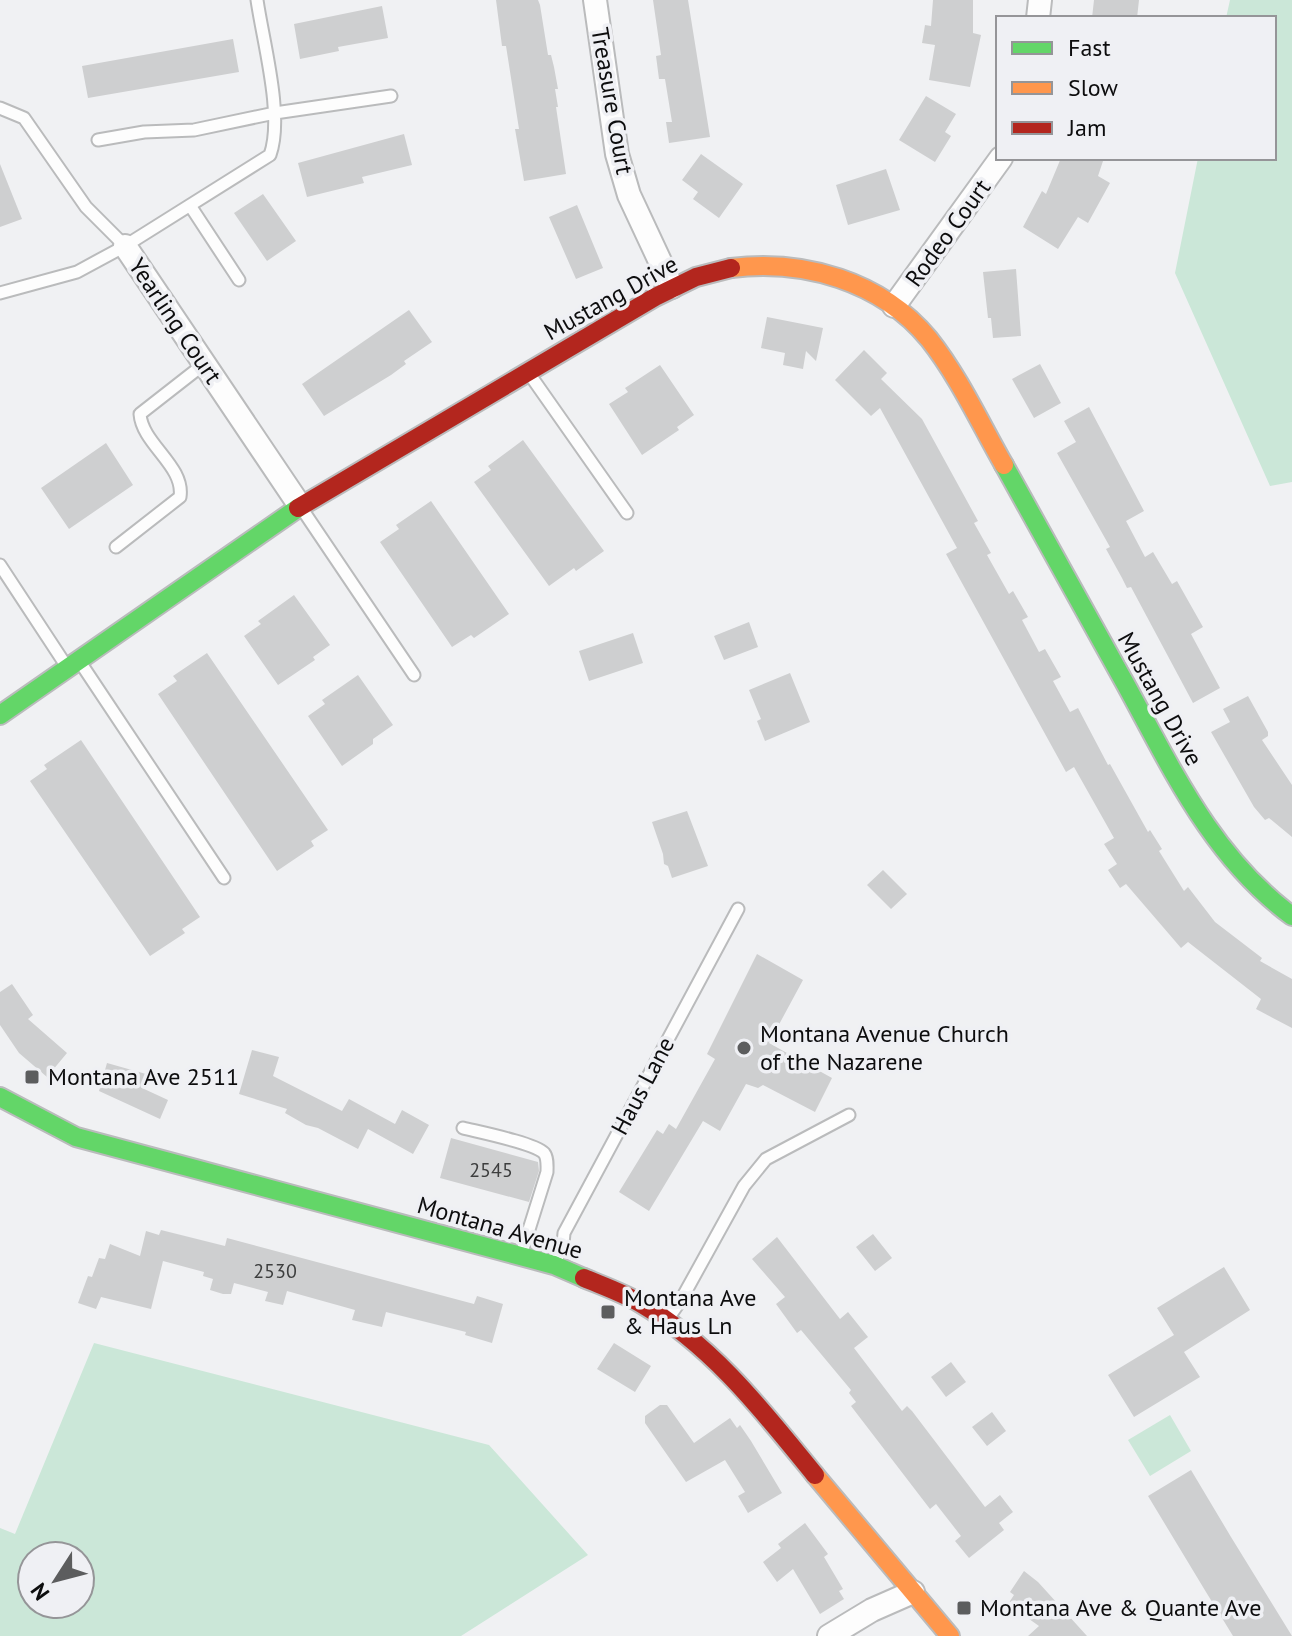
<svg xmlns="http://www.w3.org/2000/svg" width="1292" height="1636" viewBox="0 0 1292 1636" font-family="'PT Sans',sans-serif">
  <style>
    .green { fill: #cbe7d8; fill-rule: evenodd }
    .building { fill: #cecfd0 }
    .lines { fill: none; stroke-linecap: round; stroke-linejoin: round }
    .lane-casing { stroke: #babbbc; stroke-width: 15 }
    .street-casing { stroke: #babbbc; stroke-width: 26 }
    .fast-casing { stroke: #babbbc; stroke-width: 22 }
    .slow-casing { stroke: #babbbc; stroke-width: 22 }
    .jam-casing { stroke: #babbbc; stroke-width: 22 }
    .lane { stroke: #fdfdfd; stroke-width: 11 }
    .street { stroke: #fdfdfd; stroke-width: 22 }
    .fast { stroke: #63d668; stroke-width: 18 }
    .slow { stroke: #ff974d; stroke-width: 18 }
    .jam { stroke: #b3261e; stroke-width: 18 }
    .poi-dot { fill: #5c5d5e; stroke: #eff0f4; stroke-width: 3 }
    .labels { text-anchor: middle; stroke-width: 7; stroke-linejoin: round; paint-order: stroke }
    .number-label { font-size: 20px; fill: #3d3e3e }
    .street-label { font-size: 24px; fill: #0d0d0e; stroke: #eff0f4 }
    .poi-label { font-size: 24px; fill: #0d0d0e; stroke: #eff0f4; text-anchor: start }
  </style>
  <rect width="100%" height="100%" fill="#f0f1f3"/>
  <path class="green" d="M1230 0H1292V482L1270 486 1175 273 1198 158H1274V18H1226Z
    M94 1343 489 1445 588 1555 461 1636H0V1528L15 1534ZM80 1556V1604H32V1556Z
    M1170 1415 1191 1451 1150 1476 1128 1440Z"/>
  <path class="building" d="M496 0H538L540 5 548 55H551L554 67 558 89H555L558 107H556L566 174 524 181 515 129H519L506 46H502Z
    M653 0H688L710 137 669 143 666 122H672L665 79H659L656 56 661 55Z
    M933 0H973V33L981 35 970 87 929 80 935 45 922 43 925 25 931 26Z
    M1094 0H1139L1137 18H1092Z
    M382 6 388 38 338 47 339 51 300 59 294 24Z
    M233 39 239 72 88 98 82 66Z
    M926 96 956 114 945 132 951 136 935 162 899 140Z
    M404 134 412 165 362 177 364 183 307 197 298 163Z
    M701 154 743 184 719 218 693 199 698 192 682 180Z
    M1061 158H1104L1098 176 1110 183 1088 223 1078 217 1058 249 1023 227 1042 191 1046 194Z
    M0 164 22 219 0 227Z
    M886 169 900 210 848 225 836 185Z
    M263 194 296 241 267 261 234 213Z
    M577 205 603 268 576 279 549 217Z
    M1016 269 1021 336 993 338 991 318H988L983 272Z
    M409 310 432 342 404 361 406 364 391 375 324 416 302 384Z
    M767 317 823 328 816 361 806 351 803 369 783 365 785 353 761 348Z
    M864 350 887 373 881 379 922 419 978 521 974 523 991 553 987 555 1009 594 1013 591 1028 617 1022 620 1039 652 1045 649 1061 677 1053 681 1070 712 1078 708 1108 765 1110 764 1148 832 1150 830 1162 849 1159 851 1184 891 1188 887 1215 922 1262 958 1260 961 1292 979V1028L1256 1009 1261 999 1188 942 1181 948 1126 884 1120 888 1108 870 1117 864 1104 844 1114 838 1074 767 1066 772 946 554 957 548 880 408 871 416 835 380Z
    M1040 364 1061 403 1034 418 1012 379Z
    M660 365 694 415 677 427 679 430 642 455 609 404 628 392 625 388Z
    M1089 407 1144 511 1126 521 1145 557 1153 552 1172 584 1177 581 1203 627 1191 634 1220 688 1193 703 1131 587 1127 588 1122 578 1106 549 1110 547 1057 453 1076 442 1064 421Z
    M523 440 604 551 576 571 574 568 549 586 474 482 491 470 488 466Z
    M106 443 133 485 69 529 41 488Z
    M431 501 509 614 474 638 471 635 452 647 380 542 399 529 396 525Z
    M294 595 330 645 313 657 315 660 278 685 244 636 261 624 258 621Z
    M749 622 758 647 724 660 714 636Z
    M633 633 643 663 589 681 579 651Z
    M207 653 328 830 311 841 314 846 277 871 158 694 177 681 173 676Z
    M790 673 810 722 765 741 757 721 761 719 749 690Z
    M358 675 393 725 373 739V744L342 766 308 716 325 704 322 700Z
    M1248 696 1268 732V736L1262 740 1292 785V837L1269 818 1265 820 1254 807 1211 732 1230 722 1223 709Z
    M81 740 200 917 182 929 185 933 150 956 30 781 47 769 44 765Z
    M687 811 708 866 672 878 668 866 664 864 663 854 652 822Z
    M883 870 907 894 891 909 867 885Z
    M757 954 803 980 769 1043 832 1078 815 1112 763 1085 758 1088 746 1084 720 1131 703 1121 649 1211 619 1192 657 1130 663 1134 669 1124 676 1129 715 1059 707 1054Z
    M12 984 33 1015 28 1019 67 1053 47 1077 19 1053 0 1025V992Z
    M252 1050 279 1057 273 1076 342 1111 349 1099 395 1124 402 1110 429 1125 413 1154 368 1129 358 1149 318 1128 306 1125 285 1113 287 1109 239 1094Z
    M107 1063 146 1074 142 1088 168 1100 160 1119 99 1091Z
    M451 1138 538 1162 539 1171 529 1202 440 1178Z
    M161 1230 225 1246 227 1238 474 1304 477 1296 503 1304 492 1343 465 1335 466 1332 386 1312 382 1327 352 1320 355 1310 287 1291 283 1305 265 1301 268 1292 234 1283 231 1294H223L210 1290 213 1279 203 1276 204 1272 163 1261 151 1309 101 1297 96 1309 78 1303 88 1276 92 1277 99 1258 105 1259 110 1244 140 1256 146 1231 159 1235Z
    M873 1234 892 1258 875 1271 856 1247Z
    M777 1237 840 1319 848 1312 868 1337 854 1348 902 1411 907 1406 912 1411 985 1507 1000 1495 1013 1512 999 1523 1004 1530 969 1558 955 1541 961 1536 936 1504 930 1509 851 1406 856 1402 849 1393 851 1390 801 1330 797 1333 776 1304 785 1297 752 1259Z
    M1224 1267 1250 1310 1184 1352 1200 1377 1134 1417 1108 1375 1174 1335 1157 1308Z
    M614 1343 651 1366 635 1392 597 1369Z
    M951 1362 966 1382 946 1397 931 1377Z
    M660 1405H667L694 1443 730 1418 737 1428 740 1425 751 1441 782 1493 748 1513 738 1496 745 1492 725 1460 686 1482 645 1423V1416Z
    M992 1412 1006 1431 987 1446 972 1427Z
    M1191 1470 1231 1537 1292 1636H1233L1206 1592 1148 1496Z
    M805 1523 828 1554 824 1557 843 1589 839 1591 844 1599 820 1614 793 1569 777 1582 763 1562 781 1548 778 1544Z
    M1024 1571 1038 1582 1087 1636H1028L1039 1626 1008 1604 1014 1595 1010 1592Z"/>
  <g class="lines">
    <defs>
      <path id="lane" d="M0 108 24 118 86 207 125 246
        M98 140 144 132 194 130 275 113 391 96
        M191 207 239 280
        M0 293 77 272 125 246 270 155C284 116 263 42 257 0
        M528 372 627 513
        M300 506 414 675
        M116 547 180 497C185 466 142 444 140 414L204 364
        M0 565 67 667
        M80 662 224 878
        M463 1128C479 1132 534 1143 544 1153 548 1158 547 1166 547 1172L521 1255
        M555 1264 563 1244 564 1233 738 909
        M667 1320 681 1300 744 1186 766 1159 849 1115"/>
      <path id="street" d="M595 0 617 154 629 195 672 287
        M1038 18 1040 0
        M125 246 300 506
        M894 306 1001 158
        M829 1636 872 1610 913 1592"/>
      <path id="fast" d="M1004 465C1044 538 1085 611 1126 685 1172 769 1212 857 1292 916
        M0 715 298 508
        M0 1097 76 1137 554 1265 584 1278"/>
      <path id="slow" d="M731 268C804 259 881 281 929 339 959 377 980 423 1004 465
        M815 1475 950 1636"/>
      <path id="jam" d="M298 508 655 297 696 277 731 268
        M584 1278C603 1286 623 1293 640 1303 713 1346 763 1411 815 1475"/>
    </defs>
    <use href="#lane" class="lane-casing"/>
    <use href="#street" class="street-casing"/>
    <use href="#fast" class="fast-casing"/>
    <use href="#slow" class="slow-casing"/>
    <use href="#jam" class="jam-casing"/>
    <use href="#lane" class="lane"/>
    <use href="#street" class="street"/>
    <use href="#fast" class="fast"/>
    <use href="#slow" class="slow"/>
    <use href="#jam" class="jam"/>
  </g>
  <g class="poi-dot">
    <circle cx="744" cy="1048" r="8"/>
    <rect x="24" y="1069" width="16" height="16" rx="4"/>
    <rect x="600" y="1304" width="16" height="16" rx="4"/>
    <rect x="956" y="1600" width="16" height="16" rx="4"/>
  </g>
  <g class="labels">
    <g class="number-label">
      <text x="491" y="1177">2545</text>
      <text x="275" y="1278">2530</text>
    </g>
    <g class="street-label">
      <text transform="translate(612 101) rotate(80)" y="8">Treasure Court</text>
      <text transform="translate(948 233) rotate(-54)" y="8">Rodeo Court</text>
      <text transform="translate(611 298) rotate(-29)" y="8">Mustang Drive</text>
      <text transform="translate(175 321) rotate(56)" y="8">Yearling Court</text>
      <text transform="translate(1160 699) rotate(61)" y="8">Mustang Drive</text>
      <text transform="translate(643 1086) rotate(-62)" y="8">Haus Lane</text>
      <text transform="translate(500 1228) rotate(16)" y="8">Montana Avenue</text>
    </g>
    <g class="poi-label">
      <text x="760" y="1042">Montana Avenue Church<tspan x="760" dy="28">of the Nazarene</tspan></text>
      <text x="48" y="1085">Montana Ave 2511</text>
      <text x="624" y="1306">Montana Ave<tspan x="624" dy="28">&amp; Haus Ln</tspan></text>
      <text x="980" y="1616">Montana Ave &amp; Quante Ave</text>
    </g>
  </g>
  <rect x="996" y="16" width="280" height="144" fill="#eff0f4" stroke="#959598" stroke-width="2"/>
  <rect x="1012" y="42" width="40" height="12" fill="#63d668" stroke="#959598" stroke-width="2"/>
  <text x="1068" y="56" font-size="24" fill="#0d0d0e">Fast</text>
  <rect x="1012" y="82" width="40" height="12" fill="#ff974d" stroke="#959598" stroke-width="2"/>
  <text x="1068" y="96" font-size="24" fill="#0d0d0e">Slow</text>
  <rect x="1012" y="122" width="40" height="12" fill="#b3261e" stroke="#959598" stroke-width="2"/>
  <text x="1068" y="136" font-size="24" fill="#0d0d0e">Jam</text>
  <g transform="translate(56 1580) rotate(234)"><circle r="38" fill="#eff0f4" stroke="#959598" stroke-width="2"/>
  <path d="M0-6L14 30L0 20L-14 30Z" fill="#5c5d5e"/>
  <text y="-12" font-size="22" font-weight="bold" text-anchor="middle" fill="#0d0d0e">N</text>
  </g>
</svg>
